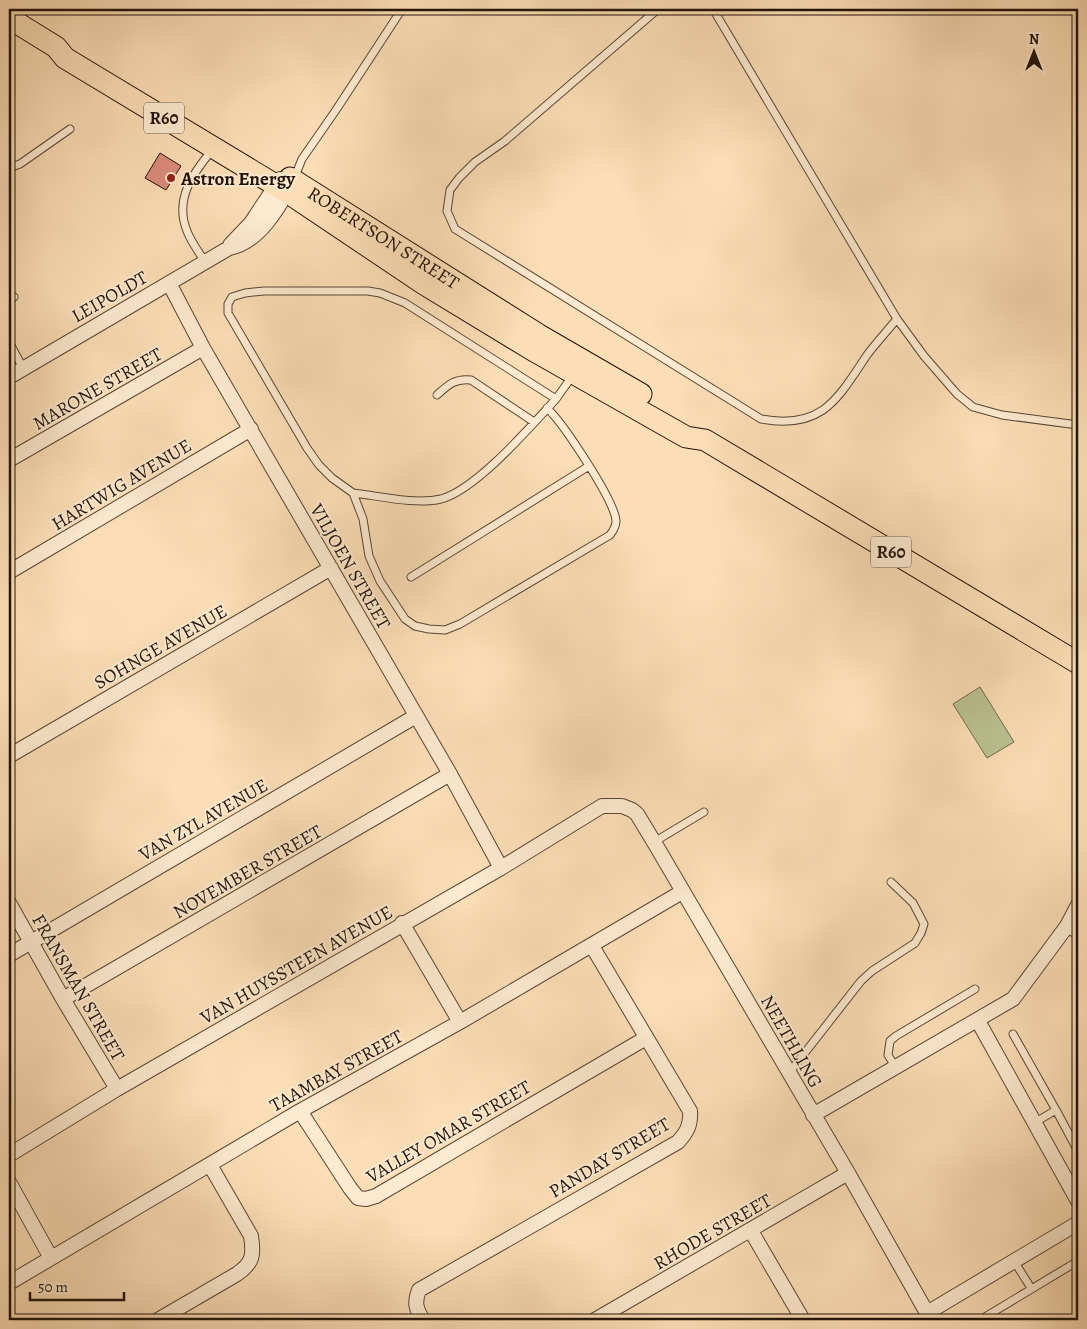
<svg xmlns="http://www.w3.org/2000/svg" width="1087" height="1329" viewBox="0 0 1087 1329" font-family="Alegreya,serif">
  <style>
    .green { fill: #bbc291; stroke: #6e6a4d }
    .building { fill: #dc8c7c; stroke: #211309 }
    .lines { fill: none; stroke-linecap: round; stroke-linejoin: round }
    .service-casing { stroke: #584634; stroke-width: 9 }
    .minor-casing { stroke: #584634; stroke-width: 16 }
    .primary-casing { stroke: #211309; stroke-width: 23 }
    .service { stroke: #fdead0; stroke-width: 7 }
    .minor { stroke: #fdead0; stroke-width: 14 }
    .primary { stroke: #fcdeb6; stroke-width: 21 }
    .poi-dot { fill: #8f2418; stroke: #fdead0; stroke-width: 2 }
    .labels { text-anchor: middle; stroke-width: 4; stroke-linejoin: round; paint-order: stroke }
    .shield { fill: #fdead0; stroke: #635445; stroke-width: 1 }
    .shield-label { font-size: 18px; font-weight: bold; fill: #211309 }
    .poi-label { font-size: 19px; font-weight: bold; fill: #211309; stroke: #fdead0; text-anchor: start }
    .street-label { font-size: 19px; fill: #211309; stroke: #fdead0 }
  </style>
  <rect width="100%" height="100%" fill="#fcdeb6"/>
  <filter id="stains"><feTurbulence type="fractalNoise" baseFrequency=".004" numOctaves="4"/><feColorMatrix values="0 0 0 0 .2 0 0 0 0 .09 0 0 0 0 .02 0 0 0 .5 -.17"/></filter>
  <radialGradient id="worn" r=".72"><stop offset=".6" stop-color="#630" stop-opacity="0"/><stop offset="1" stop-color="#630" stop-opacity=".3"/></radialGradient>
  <path class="green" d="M980 687 1014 742 987 758 953 704Z"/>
  <path class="building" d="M160 153 181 166 166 190 145 178Z"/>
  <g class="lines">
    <defs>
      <path id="service" d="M658 9 505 141 475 162 459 178 450 190 447 211 455 229 761 419C822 430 837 400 867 355 876 343 887 331 897 319
        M713 9 897 319 924 356 957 394 973 407 1002 415 1078 425
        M9 168 20 164 70 129
        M294 179 302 159 336 110 402 9
        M205 262C199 252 191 242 187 231 174 199 193 173 213 149
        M9 301 14 297
        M9 342 23 368
        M437 395C448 385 455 378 471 380L534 422
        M547 408C563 423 615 501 616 521 616 527 613 531 610 535L460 624 445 630 429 629 415 626 405 619 380 581 369 556 363 519 353 493 332 478 319 465 307 448 228 313V304L232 297 245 293 264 291H368L380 293 405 303 556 399 573 375
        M353 493C380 496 415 505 441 499 476 490 531 426 556 399
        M411 577 589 466
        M654 842 704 812
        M1013 1034 1056 1110 1034 1123
        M896 1068 888 1055 890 1041 896 1036 975 989
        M789 1073 861 981 872 971 915 943 921 933 924 924 913 903 891 882
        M1056 1110 1078 1151
        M1014 1261 1031 1288
        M985 1317 1078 1261"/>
      <path id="minor" d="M230 245 251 223 280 179
        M169 283 203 348 450 774 501 868
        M9 377 229 248C258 243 278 209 291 185
        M9 460 203 348
        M9 572 251 429
        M9 756 331 568
        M9 903 63 999 117 1089
        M402 923 460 1022
        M1067 926 1078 931
        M9 955 416 716
        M63 999 450 774
        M978 1021 1078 1201
        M300 1111 350 1188 358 1198 366 1199 376 1196 646 1038
        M813 1115 1013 999 1067 926 1078 905
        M9 1155 117 1089 501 868 602 806H622L632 810 637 814 654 842 848 1173 931 1320
        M9 1182 51 1258
        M751 1231 803 1320
        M9 1283 300 1111 460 1022 682 892
        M927 1313 1078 1223
        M158 1320 237 1274C253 1263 254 1255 251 1236L210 1165
        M423 1320C416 1309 414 1303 419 1290L678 1142C687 1132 691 1125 690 1111L592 946
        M595 1320 848 1173"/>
      <g id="primary">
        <path d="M9 18 56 47 65 58 287 192 424 284 531 349 686 437 705 440 1078 663"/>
        <path id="s1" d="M290 178 539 335 641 394"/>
      </g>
    </defs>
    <use href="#service" class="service-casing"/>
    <use href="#minor" class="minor-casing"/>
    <use href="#primary" class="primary-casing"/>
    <use href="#service" class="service"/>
    <use href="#minor" class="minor"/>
    <use href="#primary" class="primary"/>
  </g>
  <circle class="poi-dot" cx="171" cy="178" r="5"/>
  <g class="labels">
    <g class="shield">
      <rect x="144" y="102.5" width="40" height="31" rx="4"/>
      <rect x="871" y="536.5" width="40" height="31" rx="4"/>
    </g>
    <g class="shield-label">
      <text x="164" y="124">R60</text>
      <text x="891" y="558">R60</text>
    </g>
    <g class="poi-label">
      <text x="181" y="185">Astron Energy</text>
    </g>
    <g class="street-label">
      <text dy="7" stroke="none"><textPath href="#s1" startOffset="111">ROBERTSON STREET</textPath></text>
      <text transform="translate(109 296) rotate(-30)" y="7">LEIPOLDT</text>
      <text transform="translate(97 388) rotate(-30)" y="7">MARONE STREET</text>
      <text transform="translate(121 484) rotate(-31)" y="7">HARTWIG AVENUE</text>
      <text transform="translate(351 566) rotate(60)" y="7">VILJOEN STREET</text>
      <text transform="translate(160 646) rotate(-30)" y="7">SOHNGE AVENUE</text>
      <text transform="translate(203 819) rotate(-30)" y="7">VAN ZYL AVENUE</text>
      <text transform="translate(247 871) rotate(-30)" y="7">NOVEMBER STREET</text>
      <text transform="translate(296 964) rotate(-30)" y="7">VAN HUYSSTEEN AVENUE</text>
      <text transform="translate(79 987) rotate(60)" y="7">FRANSMAN STREET</text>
      <text transform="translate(792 1041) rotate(60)" y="7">NEETHLING</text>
      <text transform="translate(336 1070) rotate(-29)" y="7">TAAMBAY STREET</text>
      <text transform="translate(448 1131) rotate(-30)" y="7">VALLEY OMAR STREET</text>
      <text transform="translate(609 1157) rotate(-31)" y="7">PANDAY STREET</text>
      <text transform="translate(712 1231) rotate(-30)" y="7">RHODE STREET</text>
    </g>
  </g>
  <rect width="1087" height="1329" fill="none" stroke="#fcdeb6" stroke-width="30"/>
  <rect x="10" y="10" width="1067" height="1309" fill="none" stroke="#211309" stroke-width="2.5"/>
  <rect x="15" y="15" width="1057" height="1299" fill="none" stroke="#211309"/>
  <g transform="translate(1034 52)" stroke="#fdead0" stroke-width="4" paint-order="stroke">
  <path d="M0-4L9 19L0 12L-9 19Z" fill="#211309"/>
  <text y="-8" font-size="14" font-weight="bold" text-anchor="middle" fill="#211309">N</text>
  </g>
  <path d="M30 1292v8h94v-8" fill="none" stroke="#211309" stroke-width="2.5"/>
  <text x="38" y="1292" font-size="15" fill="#211309" stroke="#fdead0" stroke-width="4" paint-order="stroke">50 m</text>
  <rect width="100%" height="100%" filter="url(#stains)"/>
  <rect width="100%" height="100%" fill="url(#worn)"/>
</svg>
